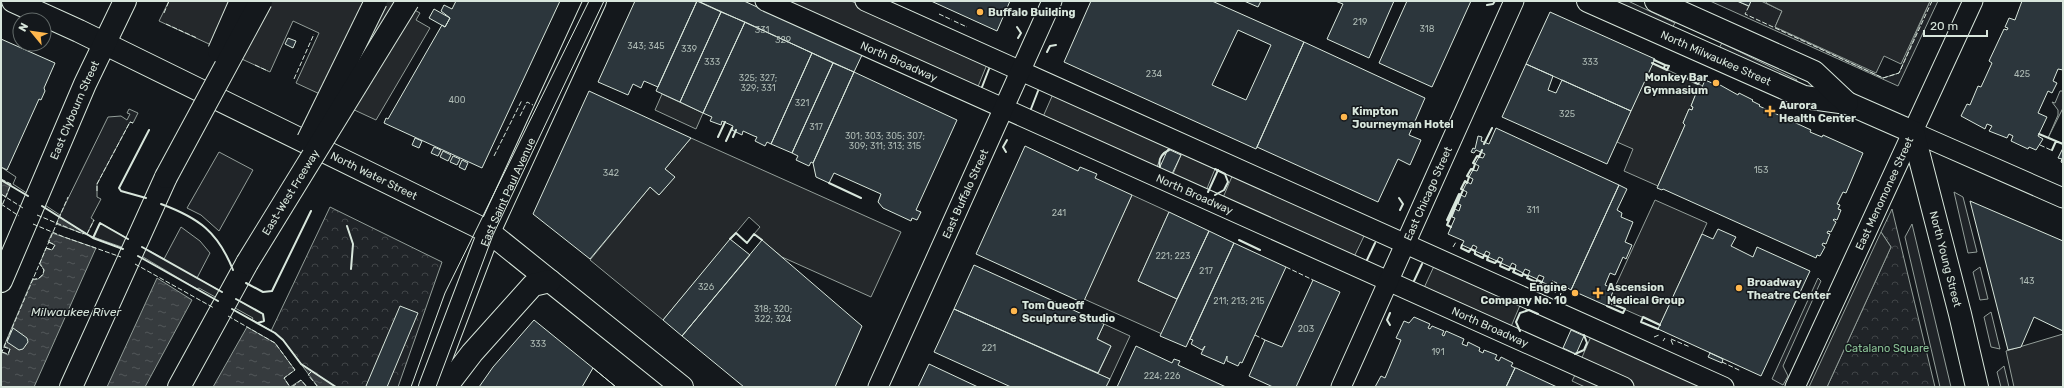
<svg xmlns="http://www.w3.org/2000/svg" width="2064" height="388" viewBox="0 0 2064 388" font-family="Rubik,sans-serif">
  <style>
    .green { fill: #202428; stroke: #939e99 }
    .park { fill: url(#park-crowns); stroke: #939e99 }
    .parking { fill: #24282b; stroke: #939e99 }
    .water { fill: url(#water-ripples); stroke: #939e99 }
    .pier { fill: #14181c; stroke: #939e99 }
    .building { fill: #2c363c; stroke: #d8e6dc; fill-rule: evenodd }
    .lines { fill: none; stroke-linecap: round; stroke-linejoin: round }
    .street-casing { stroke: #d8e6dc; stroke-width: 21 }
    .secondary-casing { stroke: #d8e6dc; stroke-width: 24 }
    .highway-casing { stroke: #d8e6dc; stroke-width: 24 }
    .street { stroke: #14181c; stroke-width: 19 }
    .secondary { stroke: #14181c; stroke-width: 22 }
    .highway { stroke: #14181c; stroke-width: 22 }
    .tram { stroke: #d8e6dc; stroke-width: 1 }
    .highway-bridge-casing { stroke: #d8e6dc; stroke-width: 24; stroke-linecap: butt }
    .highway-bridge { stroke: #14181c; stroke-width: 22 }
    .fence { stroke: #d8e6dc; stroke-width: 1; stroke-dasharray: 5 2; stroke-linecap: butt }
    .wall { stroke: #d8e6dc; stroke-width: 2 }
    .poi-dot { fill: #ffb74d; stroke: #14181c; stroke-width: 1.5 }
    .labels { text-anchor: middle; stroke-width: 3; stroke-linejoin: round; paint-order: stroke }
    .number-label { font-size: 9px; fill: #adbab4 }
    .poi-label { font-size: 11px; font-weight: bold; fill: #d8e6dc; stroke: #14181c; text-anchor: start }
    .street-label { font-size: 11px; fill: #d8e6dc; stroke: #14181c }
    .park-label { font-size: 11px; fill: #8ac095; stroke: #14181c }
    .water-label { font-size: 12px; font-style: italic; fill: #d8e6dc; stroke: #14181c }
  </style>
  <defs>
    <pattern id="park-crowns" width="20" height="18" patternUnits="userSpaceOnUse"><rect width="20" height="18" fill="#202428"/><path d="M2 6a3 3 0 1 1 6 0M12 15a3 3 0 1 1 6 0" fill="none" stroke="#404447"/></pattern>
    <pattern id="water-ripples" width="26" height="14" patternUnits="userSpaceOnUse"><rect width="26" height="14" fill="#363b3e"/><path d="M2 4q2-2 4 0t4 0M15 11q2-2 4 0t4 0" fill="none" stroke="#525759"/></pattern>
  </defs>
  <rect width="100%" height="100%" fill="#14181c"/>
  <path class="green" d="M1613 1H1628L1675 23 1672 28Z
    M1710 1H1737L1748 6 1751 1H1761L1782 11 1775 27 1883 78 1899 73 1930 1H1938L1898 86Z
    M1722 43 1797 80 1796 82 1719 48Z
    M2060 91H2063V108L2048 138 2058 115V110L2052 102 2055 103Z
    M129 109 138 113 133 123 130 122 97 184V197L101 199 91 218 94 220 87 234 59 217 108 117 121 116 127 120 130 114 127 113Z
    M219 152 253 170 219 231 201 215 187 208Z
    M1954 192 1963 197 1977 252 1968 253Z
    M100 223 164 259 181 227 200 241 210 253 197 278 263 314 264 321 258 323 132 253 93 238Z
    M1912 224 1951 387H1940L1905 237Z
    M1980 267 1988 299 1980 300 1973 272Z
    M1818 278 1821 281 1783 366 1788 376 1783 385 1772 379Z
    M1991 312 2000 349 1991 347 1984 317Z
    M2004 366 2009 387H2001L1997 372Z
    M1575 375 1602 387H1585L1572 381Z"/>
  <path class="park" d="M330 207 442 262 398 387H336L301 364 283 340 271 331Z
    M1892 209 1935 387H1827L1891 247 1881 232Z"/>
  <path class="parking" d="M169 1H398L420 13 416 20 430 28 376 120 296 83 319 33 293 21 270 72 159 21Z
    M781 1H851L988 62 977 89Z
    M1767 1H1930L1901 64 1884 56 1876 73 1775 27 1782 11 1766 3Z
    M1652 63 1703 86 1700 92 1697 91 1691 106 1693 107 1692 110 1689 109 1683 123 1685 125 1658 186 1624 171 1633 149 1617 142Z
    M662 94 703 113 696 129 655 110Z
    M1053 94 1174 148 1163 153 1155 171 1042 119Z
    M691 138 901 232 871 297 782 257 754 234 760 227 749 217 663 320 590 260 650 187 659 195 674 177 665 169Z
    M1180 153 1215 169 1206 191 1173 174 1181 155Z
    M1233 174 1365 234 1353 259 1222 200Z
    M1132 195 1169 212 1138 281 1177 299 1162 334 1084 299Z
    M1655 200 1707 223 1660 325 1608 302Z
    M1881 232 1891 247 1827 387H1809Z
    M1435 264 1521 303 1510 329 1423 290Z
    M1104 324 1130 336 1110 379 1098 374 1111 346 1097 339Z
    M1592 334 1710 387H1636L1580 362Z
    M2063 334V387H2014L2006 351Z"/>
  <path class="water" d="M1 167 11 184 84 233 132 253 275 333 283 340 301 364 336 387H1Z"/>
  <path class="pier" d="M1 167 16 177 13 184 60 215 56 224 133 251 197 289 199 288 253 318 252 320 275 333 283 340 318 387H307L301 380 290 387 284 378 295 370 275 343 247 327 213 387H145L192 300 157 278 107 387H34L96 248 52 233 48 242 55 245 52 250 46 248 40 263 44 270 43 275 38 279 32 280 4 346 10 349 8 355 2 352 1 354V194L6 197 11 184 1 180Z"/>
  <path class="building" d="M456 1H560L482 168 384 123 386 118 388 119 442 25 445 27 450 18 441 11 444 5 452 9Z
    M635 1H697L658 87 644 81 641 88 633 84 628 95 598 82Z
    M697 1 721 12 680 102 656 91Z
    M698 1H744L862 55 854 72Z
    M931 1H1010L997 31Z
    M1091 1H1212L1304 42 1256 149 1064 62ZM1238 30 1271 45 1246 100 1212 85Z
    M1244 1H1261L1258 7Z
    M1335 1H1394L1369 58 1327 39 1343 4Z
    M1407 1H1471L1432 87 1379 63Z
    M1737 1H1751L1749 6Z
    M2022 1H2063V70L2058 69 2053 81 2057 83 2052 93 2048 91 2038 113 2047 117 2038 136 2043 139 2036 150 2029 147 2028 149 2011 141 2013 136 2009 134 2007 138 1989 131 1992 126 1987 124 1985 129 1961 116 1967 104 1970 105 1978 86 1981 87 1992 63 1989 61 2004 29 2007 30 2008 28 2005 27 2009 18 2015 20Z
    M434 9 450 18 445 27 429 18Z
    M721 12 745 22 703 113 680 102Z
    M1550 12 1655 59 1631 111 1562 80 1556 93 1548 90 1553 76 1526 64Z
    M745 22 812 53 771 144 767 142 765 146 755 141 757 137 754 136 743 131 742 135 732 130 733 126 722 121 721 125 710 121 712 117 703 113Z
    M288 38 296 41 293 48 285 44Z
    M1 39 55 63 44 88 45 91 41 100 39 99 7 170 1 167Z
    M1304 42 1425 98 1409 135 1421 140 1410 165 1398 159 1378 202 1257 147Z
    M812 53 833 63 792 153 771 144Z
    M833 63 854 72 813 163 811 162 809 166 796 160 798 156 792 153Z
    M1526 64 1631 111 1607 164 1502 117Z
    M854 72 957 120 916 210 921 212 917 220 912 218 911 221 883 208 878 202 881 194 834 173 829 183 816 177 813 163Z
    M1705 80 1712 83 1713 81 1738 95 1739 93 1753 100 1752 101 1760 105 1759 106 1811 130 1810 132 1822 137 1823 135 1863 153 1846 193 1843 192 1837 204 1840 205 1838 209 1841 210 1837 220 1834 219 1833 220 1836 222 1831 232 1828 231 1827 233 1830 234 1826 244 1823 243 1822 245 1825 247 1820 256 1817 255 1816 258 1663 189 1662 190 1657 188 1685 125 1683 123 1689 109 1692 110 1693 107 1691 106 1697 91 1700 92Z
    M589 91 691 138 665 169 675 177 659 195 650 187 590 259 533 214Z
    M1496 128 1619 185 1571 290 1566 287 1564 292 1555 288 1557 283 1552 281 1551 286 1542 282 1544 277 1539 275 1537 279 1528 275 1530 271 1525 269 1523 273 1515 269 1516 265 1512 263 1510 267 1501 263 1503 259 1499 257 1497 261 1488 257 1490 253 1486 251 1484 255 1475 251 1477 247 1473 245 1471 249 1462 245 1464 241 1448 234 1455 218 1452 217 1455 209 1459 211 1461 205 1458 204 1461 195 1465 197 1467 192 1463 190 1467 182 1471 184 1473 179 1469 177 1473 170 1477 171 1479 166 1475 164 1479 157 1483 158 1485 154 1476 150 1474 153 1471 152 1473 148 1475 149 1478 136 1482 137 1481 141 1489 144Z
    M415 138 422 141 419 148 412 145Z
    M1025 146 1078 171 1080 167 1097 174 1095 178 1132 195 1083 303 976 254Z
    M434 147 441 150 438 156 431 153Z
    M2063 148V163L2061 162 2062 159 2058 158Z
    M1168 149 1181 155 1172 174 1159 169Z
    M443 151 451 155 448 161 440 157Z
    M453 156 460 159 457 165 450 162Z
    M462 160 468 163 465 170 459 167Z
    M1619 185 1627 189 1617 210 1622 213 1621 217 1633 222 1625 242 1632 245 1626 259 1623 257 1615 275 1610 273 1605 285 1614 289 1607 306 1571 290Z
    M1970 201 2063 241V331L2034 317 2021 347 2008 350Z
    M1169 212 1209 231 1177 299 1138 281Z
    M1718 229 1736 237 1731 246 1753 257 1757 247 1810 271 1761 376 1658 329 1702 234 1713 239Z
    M1209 231 1234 243 1186 347 1160 336Z
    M730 239 750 255 682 336 663 320Z
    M762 240 862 326 835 387H744L682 336Z
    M1234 243 1286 267 1242 363 1240 362 1238 366 1227 361V356L1224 364 1201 354 1205 346 1202 350 1191 344 1193 340 1190 339Z
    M974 265 1104 324 1097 339 1111 346 1098 373 954 309Z
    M1313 280 1340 292 1296 387H1273L1249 376 1265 340 1282 347Z
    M400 306 418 313 387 387H369L366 386Z
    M954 309 1110 379 1106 387H1011L934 352Z
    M1414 317 1430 324 1428 328 1430 329 1432 326 1444 331 1442 335 1444 336 1446 331 1464 339 1462 344 1467 346 1468 342 1480 348 1479 351 1483 353 1484 350 1497 355 1495 359 1499 361 1501 357 1513 363 1511 366 1515 368 1506 387H1375L1381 376 1385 378 1401 340 1396 338 1404 321 1409 323Z
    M534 320 593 368 616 387H479L493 367Z
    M13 328 27 338 28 342 23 349 19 350 7 342Z
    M1571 330 1584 336 1576 354 1563 348Z
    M1136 346 1172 363 1174 359 1180 361 1178 365 1226 387H1117Z
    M1710 353 1723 359 1722 363 1708 357Z
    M929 364 978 387H918Z
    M593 368 616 387H582Z
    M1515 368H1516L1557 387H1506Z"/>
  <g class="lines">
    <defs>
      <g id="street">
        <path id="s1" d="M765 1 1624 387"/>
        <path d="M865 1 1724 387"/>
        <path d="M1913 132 2063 198"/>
        <path id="s2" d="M878 387 1052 1"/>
        <path id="s3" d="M1341 387 1514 1"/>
        <path id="s4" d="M1795 387 1973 1"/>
      </g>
      <g id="secondary">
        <path id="s5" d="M13 1 79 31 489 232 682 387"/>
        <path id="s6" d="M1588 1 1804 97 1847 103 1913 132 1960 314 1977 387"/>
        <path d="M1656 1 1814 72 1847 103"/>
        <path id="s7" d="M1 281 85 84 125 1"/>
        <path id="s8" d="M430 387 489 232 595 1"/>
        <path d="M446 387 472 353 533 285 550 281"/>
      </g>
      <path id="highway" d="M71 387 166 177
        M179 387 247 263"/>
    </defs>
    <use href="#street" class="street-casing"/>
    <use href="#secondary" class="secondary-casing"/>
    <use href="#highway" class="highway-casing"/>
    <use href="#street" class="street"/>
    <use href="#secondary" class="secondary"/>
    <use href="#highway" class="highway"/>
    <path class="tram" d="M411 387 445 293 589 1
      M436 387 493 235 604 1"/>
    <defs>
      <g id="highway-bridge">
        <path d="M219 51 241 1"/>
        <path d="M308 140 376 1"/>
        <path d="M166 177 261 1"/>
        <path id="s9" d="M247 263 408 1"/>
      </g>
    </defs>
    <use href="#highway-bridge" class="highway-bridge-casing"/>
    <use href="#highway-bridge" class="highway-bridge"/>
    <path class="fence" d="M1749 6 1745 14 1883 78 1899 73 1932 1
      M164 13 169 1
      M939 14 952 20
      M954 21 967 27
      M166 24 197 38
      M255 65 268 71
      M294 79 314 34
      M520 116 527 102 533 105
      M1485 143 1492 128
      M2040 145 2053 151
      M494 156 522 100
      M1475 164 1473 163 1477 156 1479 157
      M1469 177 1467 176 1471 169 1473 170
      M1 179 11 184 1 208
      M1463 190 1461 189 1465 182 1467 183
      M97 191V184L130 122 133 123
      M1 194 23 208
      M1 204 19 216
      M37 215 83 234 84 233
      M33 224 64 237 121 257
      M1451 227 1447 225 1458 201
      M87 234 94 220
      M1462 245 1461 248 1469 251 1470 249
      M1453 247 1456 242
      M46 248 52 250 55 245 49 242
      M1475 251 1474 254 1482 257 1483 255
      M1488 257 1487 259 1495 263 1496 261
      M1501 263 1500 266 1509 270 1510 267
      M135 264 214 308
      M1286 267 1313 280
      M1515 269 1514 272 1522 276 1523 273
      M1528 276 1527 278 1536 282 1537 280
      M32 279C39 280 43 276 44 270L39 263
      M1542 282 1541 284 1549 288 1551 286
      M1555 293 1556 291
      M1560 296 1561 293
      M228 316 275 343 295 370 284 378 290 387
      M1255 335 1265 340
      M1654 337 1659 335
      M1671 339 1690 347
      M1671 340 1673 345
      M1663 341 1665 338
      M2 352 8 354 10 349 4 347
      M1 354 68 197
      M1722 362 1741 371
      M311 372 308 375 318 387
      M292 387 301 380 307 387"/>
    <path class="wall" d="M1487 5 1493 4 1495 1
      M1017 27 1021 33 1018 38
      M1047 52 1050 46 1056 45
      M1654 60 1665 65
      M1652 63 1667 70 1669 66 1665 65 1664 68
      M1691 81 1698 84 1700 81 1689 76 1688 79 1691 81 1693 77
      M982 87 989 69
      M1031 109 1038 91
      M2039 134 2063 144
      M718 137 725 122
      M733 137 736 130
      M726 141 732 128
      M1484 144 1492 128
      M2052 150 2056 141
      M1006 152 1003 147 1007 140
      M1160 167C1158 159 1161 154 1169 150
      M1 180 28 196
      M829 183 861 198
      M1208 192 1218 170
      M1215 195 1224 190 1228 182 1225 174 1215 169
      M146 198 121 191 119 188 149 130
      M1399 198 1403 204 1400 210
      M161 204C199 218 218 232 233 270
      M42 206 93 238 123 249
      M1449 221 1447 220 1459 194 1461 195
      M347 226 353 244 351 269
      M1451 227 1447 225 1463 190 1461 189 1465 181 1467 183 1469 177 1467 176 1471 169 1473 170 1475 164 1473 163 1477 156 1479 157 1482 150
      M93 238 100 223 128 239
      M730 239 736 233 747 243 754 234 762 240
      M1239 240 1260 250
      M1462 245 1461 248 1469 252 1471 249 1475 251V254L1483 258 1484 255 1488 257 1487 260 1495 263 1497 261 1501 263 1500 266 1509 270 1510 268 1515 269 1513 272 1522 276 1523 274 1528 276 1527 278 1536 282 1537 280 1542 282 1540 284 1548 288 1551 286
      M142 247 222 292
      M138 256 218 301
      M1367 260 1375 243
      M1414 281 1422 264
      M246 283 263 292 272 291 311 211
      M236 299 263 314 264 321 258 323
      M1607 306 1623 313 1625 309 1608 302
      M232 309 275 333 283 340 301 364 336 387
      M1390 313 1387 320 1390 325
      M1658 329 1641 322 1643 317 1660 325
      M1520 331 1516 322 1520 313 1529 310 1538 314
      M1575 354 1584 350 1587 343 1584 335"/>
  </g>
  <g class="poi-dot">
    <circle cx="980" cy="12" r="4"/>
    <circle cx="1716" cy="83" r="4"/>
    <path d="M1768 105h4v4h4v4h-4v4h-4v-4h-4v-4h4z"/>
    <circle cx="1344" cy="117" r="4"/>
    <circle cx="1739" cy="288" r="4"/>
    <circle cx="1575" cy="293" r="4"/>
    <path d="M1596 287h4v4h4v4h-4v4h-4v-4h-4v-4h4z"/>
    <circle cx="1014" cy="311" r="4"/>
  </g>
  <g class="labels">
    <g class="number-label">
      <text x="1360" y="25">219</text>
      <text x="1427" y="32">318</text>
      <text x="762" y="33">331</text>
      <text x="783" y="43">329</text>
      <text x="646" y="49">343; 345</text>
      <text x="689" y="52">339</text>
      <text x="712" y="65">333</text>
      <text x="1590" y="65">333</text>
      <text x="1154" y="77">234</text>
      <text x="2022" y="77">425</text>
      <text x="758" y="81">325; 327;<tspan x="758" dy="10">329; 331</tspan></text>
      <text x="457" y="103">400</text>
      <text x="802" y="106">321</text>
      <text x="1567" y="117">325</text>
      <text x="816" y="130">317</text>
      <text x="885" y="139">301; 303; 305; 307;<tspan x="885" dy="10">309; 311; 313; 315</tspan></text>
      <text x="1761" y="173">153</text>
      <text x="611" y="176">342</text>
      <text x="1533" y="213">311</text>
      <text x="1059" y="216">241</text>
      <text x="1173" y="259">221; 223</text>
      <text x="1206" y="274">217</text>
      <text x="2027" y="284">143</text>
      <text x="706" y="290">326</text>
      <text x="1239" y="304">211; 213; 215</text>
      <text x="773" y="312">318; 320;<tspan x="773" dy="10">322; 324</tspan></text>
      <text x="1306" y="332">203</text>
      <text x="538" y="347">333</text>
      <text x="989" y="351">221</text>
      <text x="1438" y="355">191</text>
      <text x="1162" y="379">224; 226</text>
    </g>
    <g class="poi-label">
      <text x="988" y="16">Buffalo Building</text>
      <text x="1708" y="81" text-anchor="end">Monkey Bar<tspan x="1708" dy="13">Gymnasium</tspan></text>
      <text x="1779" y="109">Aurora<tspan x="1779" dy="13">Health Center</tspan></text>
      <text x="1352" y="115">Kimpton<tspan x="1352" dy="13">Journeyman Hotel</tspan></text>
      <text x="1747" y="286">Broadway<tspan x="1747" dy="13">Theatre Center</tspan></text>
      <text x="1567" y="291" text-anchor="end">Engine<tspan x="1567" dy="13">Company No. 10</tspan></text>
      <text x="1607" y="291">Ascension<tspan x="1607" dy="13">Medical Group</tspan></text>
      <text x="1022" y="309">Tom Queoff<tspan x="1022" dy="13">Sculpture Studio</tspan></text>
    </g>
    <g class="street-label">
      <text dy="4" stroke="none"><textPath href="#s6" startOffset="140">North Milwaukee Street</textPath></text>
      <text dy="4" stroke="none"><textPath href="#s1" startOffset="147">North Broadway</textPath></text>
      <text dy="4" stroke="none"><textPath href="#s7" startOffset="186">East Clybourn Street</textPath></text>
      <text dy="4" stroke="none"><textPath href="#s5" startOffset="401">North Water Street</textPath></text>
      <text dy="4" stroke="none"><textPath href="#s9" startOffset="83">East-West Freeway</textPath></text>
      <text dy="4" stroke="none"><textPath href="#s8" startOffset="210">East Saint Paul Avenue</textPath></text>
      <text dy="4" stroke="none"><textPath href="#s2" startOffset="212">East Buffalo Street</textPath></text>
      <text dy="4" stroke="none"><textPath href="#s1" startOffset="471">North Broadway</textPath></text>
      <text dy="4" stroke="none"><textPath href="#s3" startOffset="212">East Chicago Street</textPath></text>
      <text dy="4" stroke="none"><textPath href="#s4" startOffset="213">East Menomonee Street</textPath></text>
      <text dy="4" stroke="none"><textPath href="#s6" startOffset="483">North Young Street</textPath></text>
      <text dy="4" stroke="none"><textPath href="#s1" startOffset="795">North Broadway</textPath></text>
    </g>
    <g class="park-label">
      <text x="1887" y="352">Catalano Square</text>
    </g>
    <g class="water-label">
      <text x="76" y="316">Milwaukee River</text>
    </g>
  </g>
  <rect width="2064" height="388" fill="none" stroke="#d8e6dc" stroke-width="4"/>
  <g transform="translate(32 32) rotate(299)"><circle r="19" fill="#14181c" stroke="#626a69"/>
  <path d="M0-3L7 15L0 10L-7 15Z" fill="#ffb74d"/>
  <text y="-6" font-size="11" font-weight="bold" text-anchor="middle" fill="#d8e6dc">N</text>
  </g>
  <path d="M1924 30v6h63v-6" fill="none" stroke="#d8e6dc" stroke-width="2"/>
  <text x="1930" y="30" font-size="12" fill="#d8e6dc" stroke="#14181c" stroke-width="3" paint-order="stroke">20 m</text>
</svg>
